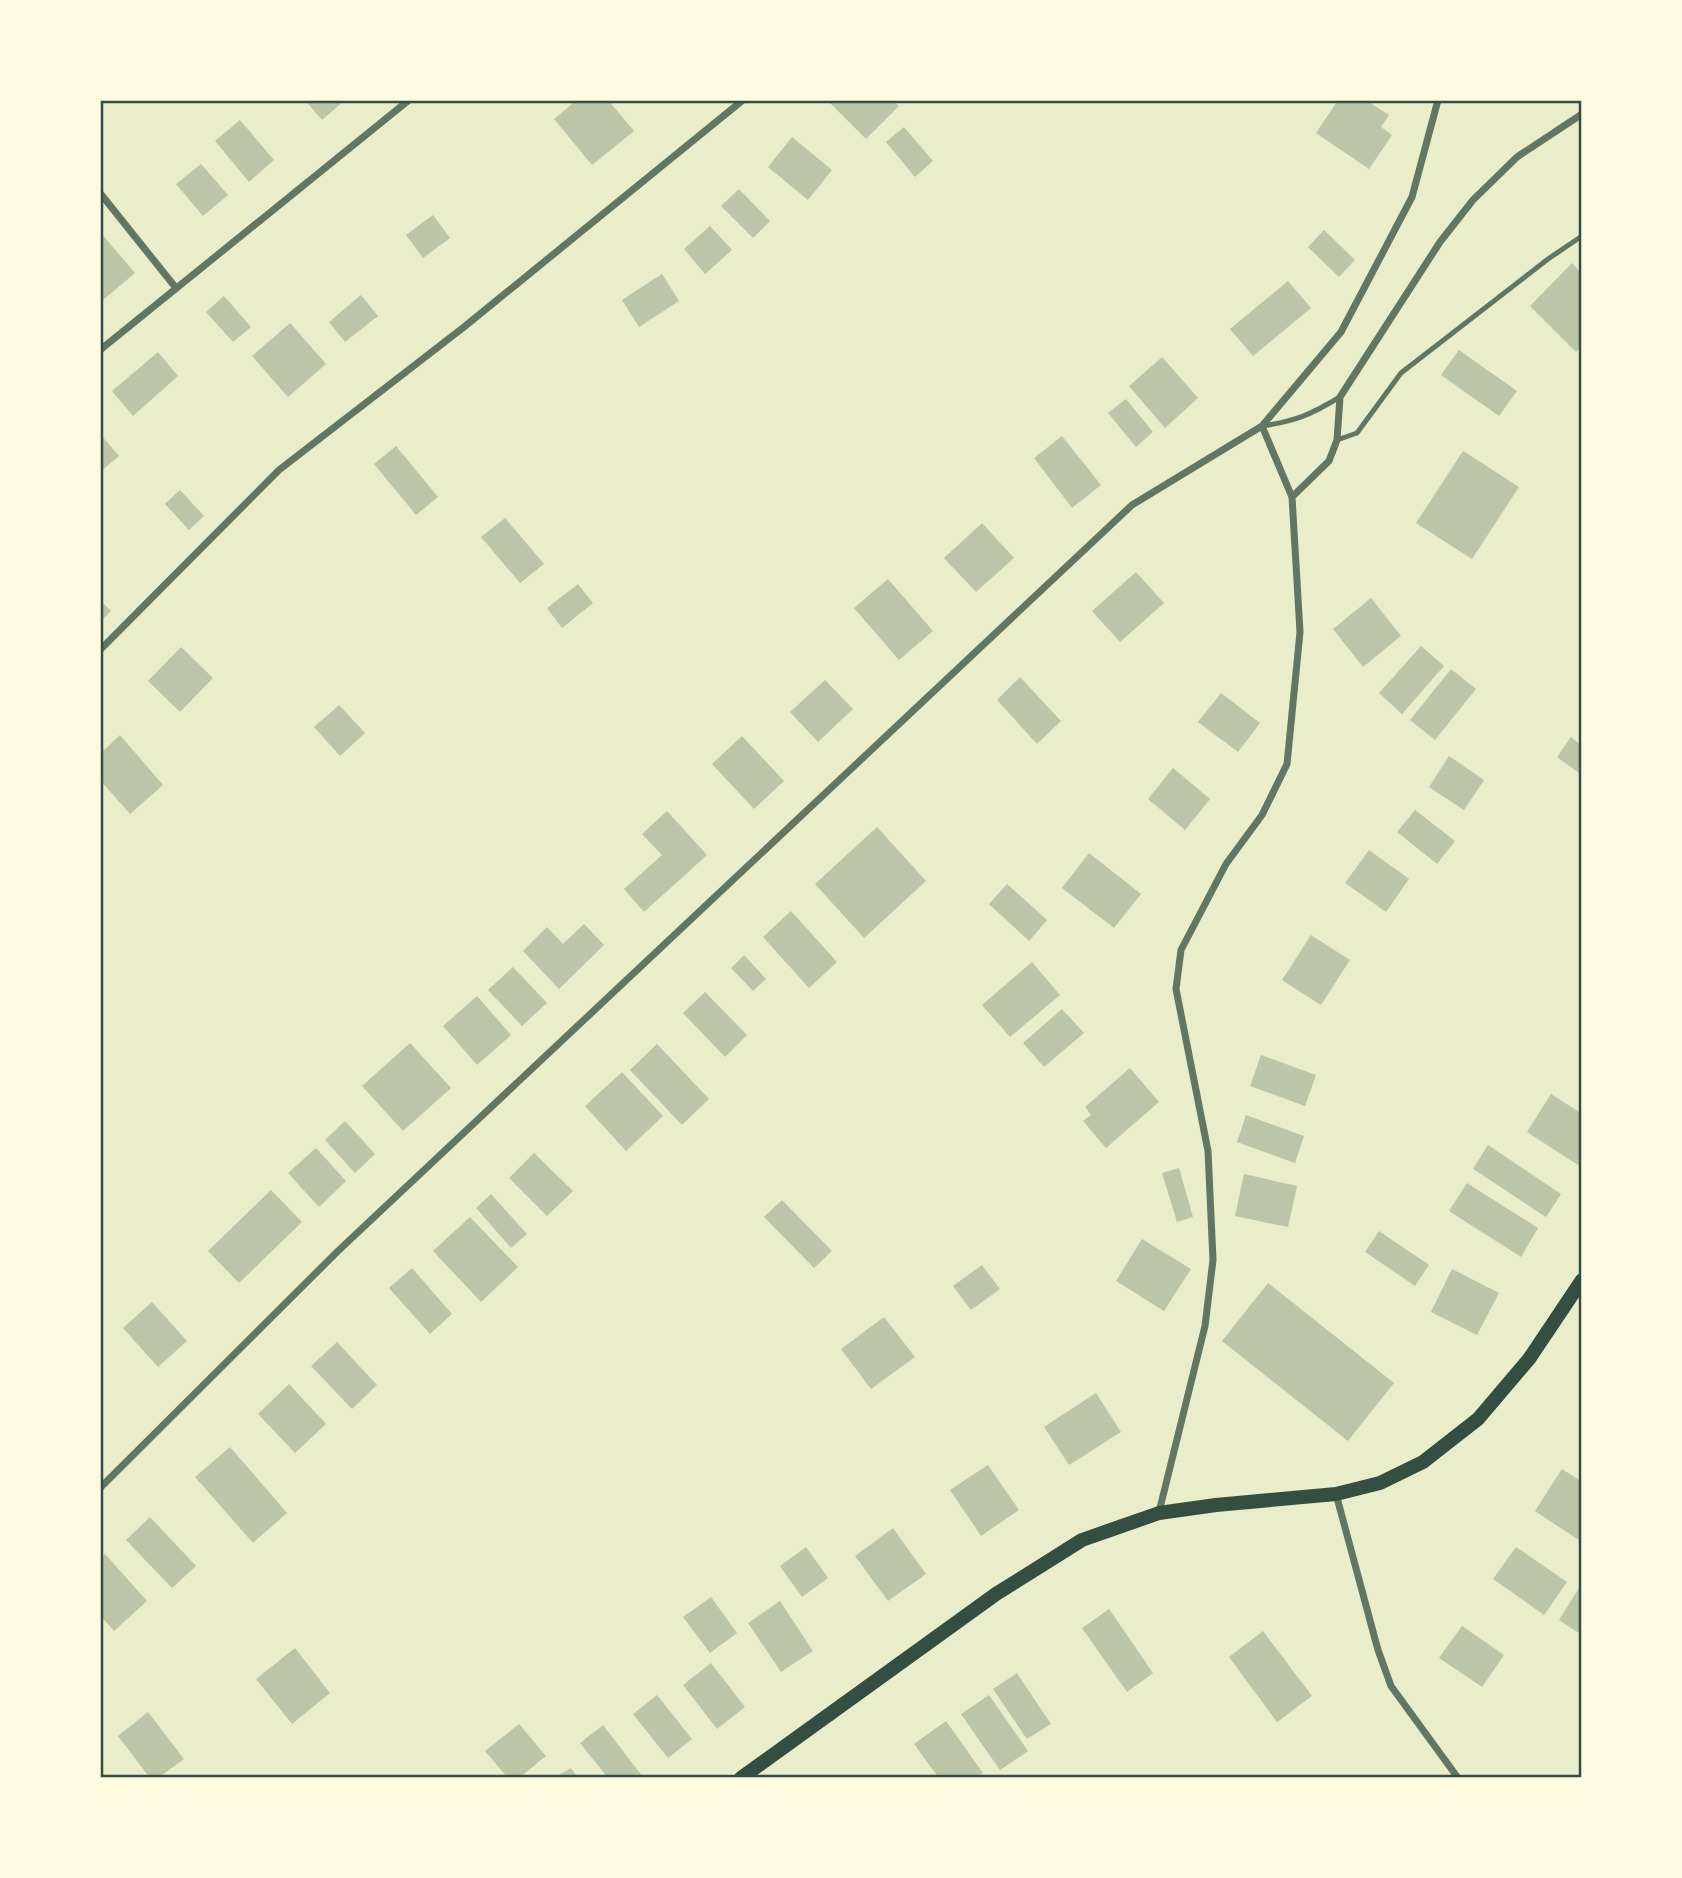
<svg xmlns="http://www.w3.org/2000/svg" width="1682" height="1878" viewBox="0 0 1682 1878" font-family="'DM Sans',sans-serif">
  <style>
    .building { fill: #bcc5a7 }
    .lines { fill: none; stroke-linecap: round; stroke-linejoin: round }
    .service { stroke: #617663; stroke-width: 5 }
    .minor { stroke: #617663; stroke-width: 7 }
    .secondary { stroke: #344e41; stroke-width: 14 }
    .neatline { fill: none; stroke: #344e41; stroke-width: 2.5 }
  </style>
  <rect width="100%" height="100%" fill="#e9edc9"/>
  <path class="building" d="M305 100H345L322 120Z
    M577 100H608L634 131 592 165 554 119Z
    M833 100H892L899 106 866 139 830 103Z
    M1338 100H1366L1389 115 1381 127 1392 135 1369 169 1316 133Z
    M240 120 274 160 249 182 215 141Z
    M904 127 933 161 915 177 886 142Z
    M792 137 832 170 808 200 768 167Z
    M201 164 228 195 203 216 176 184Z
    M739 189 770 221 753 238 721 206Z
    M433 215 450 238 423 258 406 235Z
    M710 226 732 250 705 274 684 249Z
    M1324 230 1355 260 1339 277 1308 247Z
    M100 232 135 273 103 300 100 296Z
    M1572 263 1582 274V346L1576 352 1530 306Z
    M662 274 679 301 639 327 622 300Z
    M1288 281 1311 308 1253 356 1230 329Z
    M361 295 378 316 345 342 329 322Z
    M224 296 251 327 233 342 206 312Z
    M290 323 326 364 288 397 252 356Z
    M1459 350 1517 391 1499 416 1441 375Z
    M158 352 178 376 133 416 112 391Z
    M1162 357 1198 398 1165 428 1129 386Z
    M1126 399 1153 432 1136 447 1108 413Z
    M100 434 119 456 100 472Z
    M1062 436 1101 485 1072 508 1034 458Z
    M396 446 438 497 416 515 374 464Z
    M1463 451 1519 487 1472 559 1416 523Z
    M180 490 204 516 189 530 165 504Z
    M505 518 544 564 520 583 481 537Z
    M982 523 1014 558 976 592 944 558Z
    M1136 572 1164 603 1120 642 1092 611Z
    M888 579 933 631 899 660 854 608Z
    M578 584 593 603 562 628 547 608Z
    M1371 598 1401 636 1363 667 1333 629Z
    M100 600 111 611 100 622Z
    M1421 646 1444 666 1402 714 1379 693Z
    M181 647 213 678 180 712 148 681Z
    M1451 669 1476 689 1435 740 1410 720Z
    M1020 677 1061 721 1037 744 997 700Z
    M825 680 853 709 818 742 790 712Z
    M1221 693 1260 723 1238 752 1198 722Z
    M339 705 365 733 340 756 314 727Z
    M120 735 163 785 130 814 100 780V754Z
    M742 736 784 781 754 809 712 764Z
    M1571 737 1582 746V775L1557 757Z
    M1449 756 1484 780 1464 810 1429 787Z
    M1173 768 1210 799 1185 830 1148 799Z
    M1415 810 1455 841 1437 864 1397 832Z
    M667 811 707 855 644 912 624 889 662 855 642 834Z
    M877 827 926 881 864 938 815 884Z
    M1369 850 1409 879 1386 912 1345 883Z
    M1089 853 1141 894 1114 928 1062 888Z
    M1007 884 1047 920 1029 941 989 904Z
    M791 911 837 962 809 988 763 937Z
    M584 924 604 945 559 989 523 951 547 927 563 944Z
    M1311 935 1350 960 1321 1005 1282 980Z
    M744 955 766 979 753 991 731 968Z
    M1032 962 1060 995 1010 1037 982 1005Z
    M513 967 547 1003 522 1026 488 990Z
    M705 992 747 1035 725 1057 683 1013Z
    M477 996 511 1035 477 1065 443 1026Z
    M1062 1009 1084 1033 1044 1067 1023 1043Z
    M410 1043 451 1088 403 1131 362 1086Z
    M657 1044 709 1099 682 1125 630 1070Z
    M1261 1055 1316 1075 1305 1106 1250 1086Z
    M1130 1068 1159 1102 1106 1148 1083 1121 1091 1115 1085 1107Z
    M622 1072 663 1116 626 1151 585 1106Z
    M1551 1094 1582 1114 1581 1167 1527 1132Z
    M1246 1115 1304 1136 1295 1163 1237 1142Z
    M345 1121 375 1154 355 1173 325 1140Z
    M1488 1145 1561 1194 1546 1217 1473 1169Z
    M316 1148 346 1181 319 1207 288 1173Z
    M534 1153 573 1191 547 1216 509 1178Z
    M1179 1168 1193 1217 1177 1222 1162 1173Z
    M1244 1174 1297 1186 1288 1227 1235 1216Z
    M1467 1183 1538 1228 1521 1257 1449 1211Z
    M271 1190 302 1222 239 1283 208 1251Z
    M491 1194 527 1234 511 1248 476 1208Z
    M782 1200 832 1251 814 1268 764 1217Z
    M470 1217 518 1267 481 1302 433 1251Z
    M1379 1231 1429 1265 1415 1286 1365 1252Z
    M1142 1239 1191 1269 1164 1311 1116 1281Z
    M982 1265 1000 1289 971 1310 953 1286Z
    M412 1268 452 1314 430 1334 389 1288Z
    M1452 1269 1499 1293 1477 1335 1431 1312Z
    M1268 1283 1394 1383 1348 1441 1222 1341Z
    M152 1302 187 1341 158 1367 123 1328Z
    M884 1317 915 1357 871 1389 841 1349Z
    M337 1342 377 1385 352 1409 311 1366Z
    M289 1384 326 1424 295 1453 258 1414Z
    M1096 1393 1121 1432 1069 1465 1044 1427Z
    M230 1447 287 1513 253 1543 195 1477Z
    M988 1465 1019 1510 981 1536 950 1490Z
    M1562 1469 1582 1482V1542L1535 1511Z
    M150 1517 196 1566 172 1588 126 1540Z
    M893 1528 926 1574 888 1601 855 1556Z
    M806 1547 828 1578 802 1597 780 1566Z
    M1516 1547 1567 1582 1544 1615 1493 1579Z
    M105 1554 147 1601 114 1631 100 1615V1559Z
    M1582 1583V1635L1559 1620Z
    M711 1597 737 1633 710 1653 683 1617Z
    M780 1601 813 1651 781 1672 748 1623Z
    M1109 1609 1153 1673 1127 1692 1082 1628Z
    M1462 1626 1504 1655 1482 1687 1439 1658Z
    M1263 1631 1312 1696 1277 1722 1229 1657Z
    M295 1648 330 1693 292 1724 256 1679Z
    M711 1663 745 1707 717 1729 683 1685Z
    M1017 1673 1051 1724 1027 1739 993 1689Z
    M657 1695 692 1739 668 1758 633 1714Z
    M989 1695 1028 1751 1000 1770 961 1714Z
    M148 1712 184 1759 158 1778H150L118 1736Z
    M946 1721 983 1773 976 1778H939L914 1744Z
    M519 1724 546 1756 519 1778H508L485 1751Z
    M603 1725 643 1777 641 1778H608L580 1743Z
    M571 1768 578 1778H554Z"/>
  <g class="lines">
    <path class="service" d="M1262 426C1296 421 1310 415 1340 397
      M1337 440 1357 433 1401 373 1548 259 1582 236"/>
    <path class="minor" d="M100 193 176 288
      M100 350 409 100
      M1292 497 1329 461 1337 440 1340 397 1440 242 1473 200 1517 157 1582 114
      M100 650 279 470 464 327 743 100
      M100 1488 338 1251 1132 505 1262 426 1341 332 1412 197 1438 100
      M1336 1494 1378 1650 1391 1686 1458 1778
      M1159 1512 1205 1326 1213 1260 1208 1151 1176 989 1181 950 1226 864 1262 815 1287 764 1300 632 1292 497 1262 426"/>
    <path class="secondary" d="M741 1778 996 1594 1082 1540 1159 1513 1216 1505 1336 1494 1380 1483 1423 1462 1478 1419 1529 1359 1582 1280"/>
  </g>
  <rect width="1682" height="1878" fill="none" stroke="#fefae0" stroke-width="203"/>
  <rect x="102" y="102" width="1478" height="1674" class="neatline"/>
</svg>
